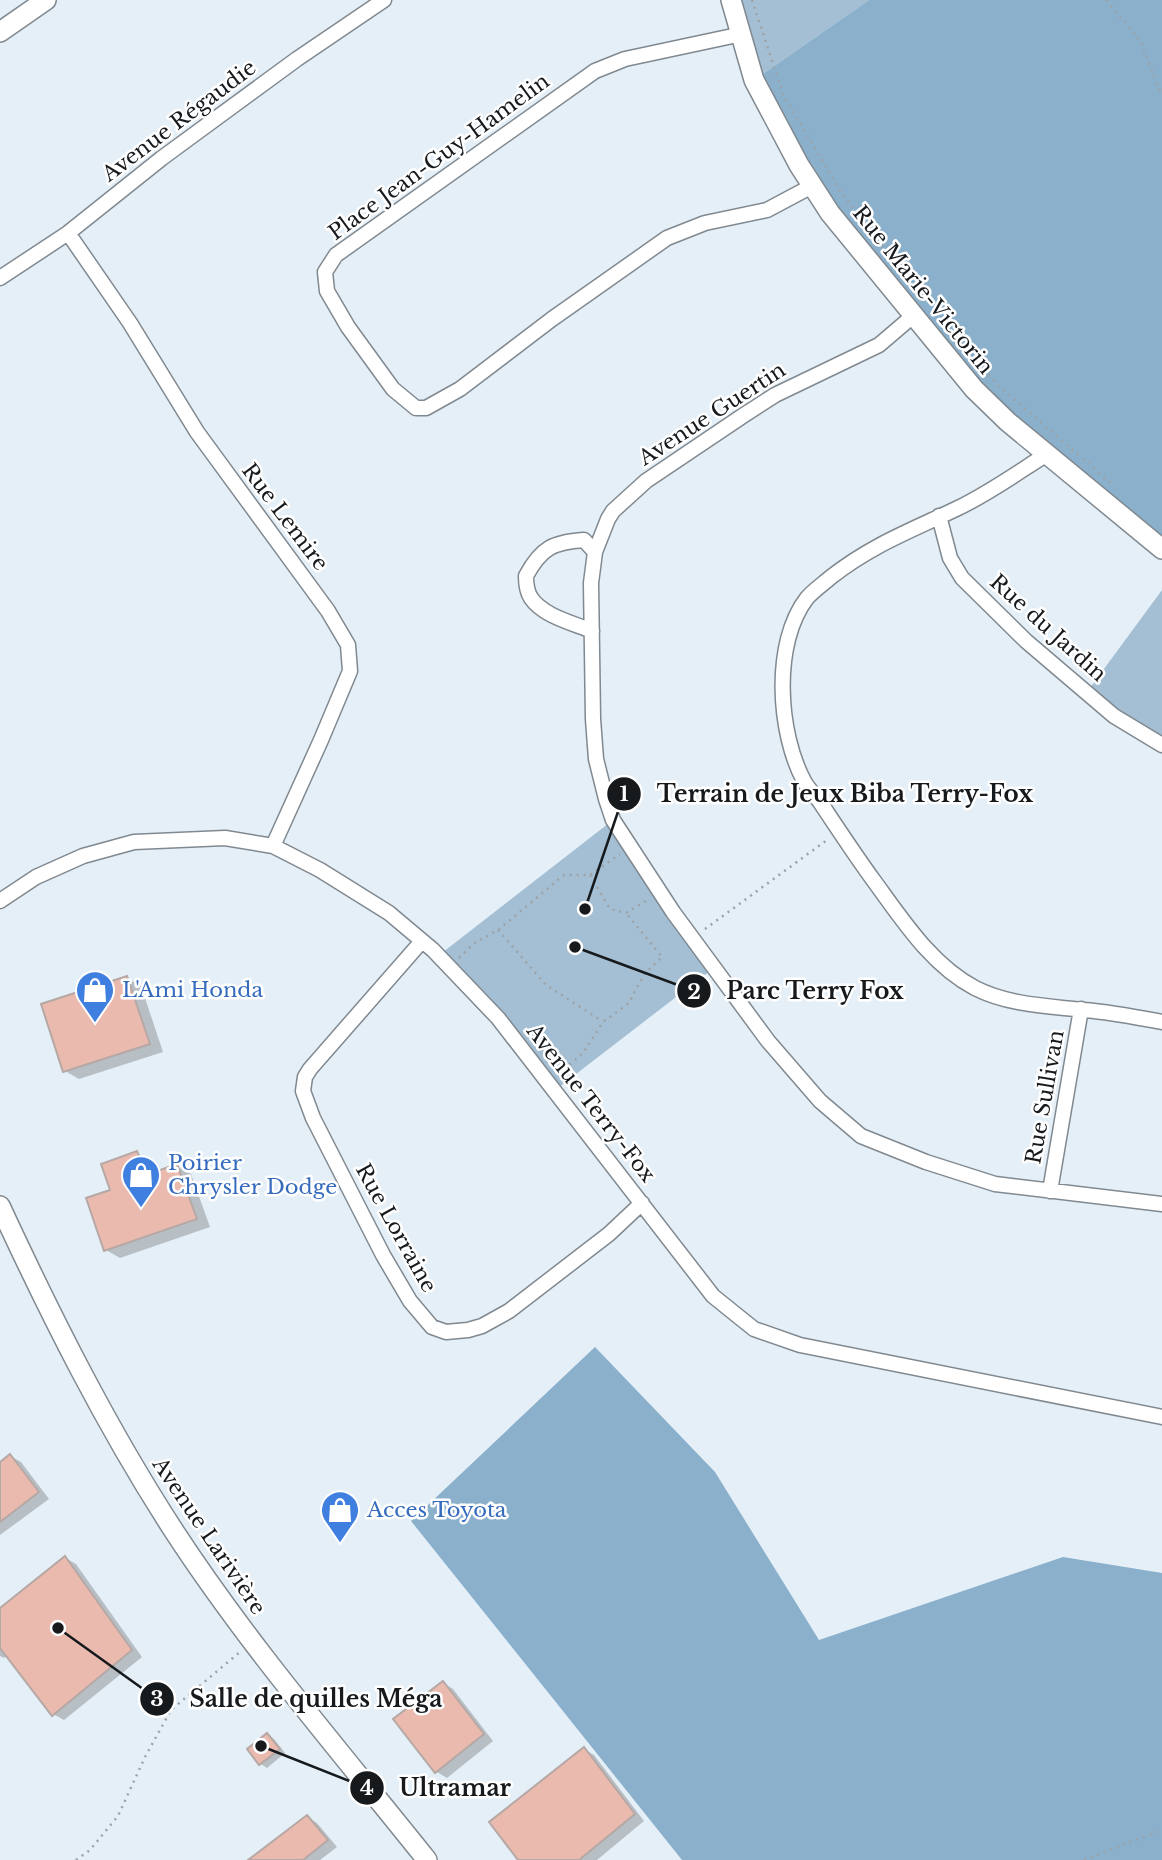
<svg xmlns="http://www.w3.org/2000/svg" width="1162" height="1860" viewBox="0 0 1162 1860" font-family="'Libre Baskerville',serif">
  <style>
    .green { fill: #a4bfd3 }
    .forest { fill: #8ab0cc }
    .shadow { fill: #0003 }
    .building { fill: #ebbaaf; stroke: #b5a8a5; stroke-width: 2 }
    .lines { fill: none; stroke-linecap: round; stroke-linejoin: round }
    .street-casing { stroke: #808990; stroke-width: 17 }
    .secondary-casing { stroke: #808990; stroke-width: 22 }
    .path { stroke: #9ba3a9; stroke-width: 2.5; stroke-dasharray: 2 5; stroke-linecap: butt }
    .street { stroke: #fff; stroke-width: 14 }
    .secondary { stroke: #fff; stroke-width: 19 }
    .labels { text-anchor: middle; stroke-width: 5; stroke-linejoin: round; paint-order: stroke }
    .street-label { font-size: 21px; fill: #171a1d; stroke: #fff }
    .shop-label { font-size: 21px; fill: #366cbe; stroke: #fff; text-anchor: start }
    .leader { fill: none; stroke: #171a1d; stroke-width: 2.5 }
    .callout-dot { fill: #171a1d; stroke: #fff; stroke-width: 2.5 }
    .mark-label { font-size: 21px; text-anchor: middle; font-weight: bold; fill: #fff }
    .callout-label { font-size: 23px; text-anchor: middle; font-weight: bold; fill: #171a1d; stroke: #fff; stroke-width: 5; stroke-linejoin: round; paint-order: stroke }
  </style>
  <rect width="100%" height="100%" fill="#e5eff7"/>
  <path class="green" d="M731 0H869L754 80Z
    M1162 590V745L1087 692Z
    M613 820 715 967 554 1091 438 956Z"/>
  <path class="forest" d="M869 0H1162V549L1008 422 830 213 754 80Z
    M595 1347 715 1472 819 1640 1063 1557 1162 1573V1860H682L411 1521Z"/>
  <path class="shadow" d="M127 978 141 986 163 1052 79 1079 65 1071Z
    M137 1153 152 1162 156 1173 177 1166 191 1174 210 1227 120 1258 106 1250 113 1191Z
    M10 1456 21 1462 49 1499 0 1535V1464Z
    M65 1558 76 1564 142 1657 64 1720 53 1714 8 1655 4 1658 0 1656V1611Z
    M443 1683 453 1689 493 1741 447 1778 437 1772 396 1720Z
    M267 1735 274 1739 285 1753 267 1768 261 1764 249 1750Z
    M584 1749 594 1755 644 1821 597 1860H520Z
    M307 1817 317 1823 337 1847 320 1860H251Z"/>
  <path class="building" d="M127 976 150 1044 63 1072 41 1004Z
    M137 1151 146 1175 177 1164 197 1219 104 1251 86 1198 110 1190 101 1164Z
    M10 1454 39 1492 0 1522V1462Z
    M65 1556 132 1650 52 1716 0 1648V1608Z
    M443 1681 484 1734 435 1773 393 1719Z
    M267 1733 280 1749 259 1765 247 1749Z
    M584 1747 635 1814 579 1860H518L489 1822Z
    M307 1815 328 1840 303 1860H248Z"/>
  <g class="lines">
    <defs>
      <path id="street" d="M742 34 625 59 595 71 336 255 325 272 327 291 348 327 393 389 416 408H426L460 389 552 319 667 238 705 223 767 210 814 185
        M68 233 130 323 197 432 328 611 348 645 350 671 321 740 273 846
        M0 278 68 233 162 158 297 59 384 0
        M913 316 879 345 775 395 744 415 646 481 613 511 608 519 595 552 591 583 593 719 596 759 606 799 613 820 673 912 768 1041 820 1101 861 1136 926 1162 995 1184 1162 1204
        M1047 454C1017 473 988 494 956 509 910 531 872 545 831 577 823 584 814 590 807 598 772 643 778 733 804 781 808 789 815 795 820 802 838 829 855 855 874 881 902 919 931 965 975 988 1008 1005 1048 1006 1083 1010 1110 1012 1136 1017 1162 1022
        M939 516 950 558 962 578 1026 641 1114 716 1162 745
        M592 631C573 623 543 616 531 598 527 592 526 584 526 576 541 548 553 542 584 540L595 552
        M0 901 36 877 83 856 134 842 225 838 273 846 320 870 389 913 433 950 498 1018 713 1296 754 1329 800 1345 1162 1417
        M422 941 310 1069 305 1077 303 1091 313 1118 383 1255 410 1301 432 1327 446 1332 468 1330 482 1326 509 1311 609 1234 642 1203
        M1050 1191 1081 1009"/>
      <path id="secondary" d="M731 0 754 80 799 165 830 213 974 389 1008 422 1162 549
        M0 32 46 0
        M0 1206C51 1316 106 1426 172 1528 248 1645 340 1751 427 1860"/>
    </defs>
    <use href="#street" class="street-casing"/>
    <use href="#secondary" class="secondary-casing"/>
    <path class="path" d="M752 0 783 94 842 194 901 270
      M1106 0 1139 39 1162 95
      M961 343 997 385 1112 484
      M590 875 610 909 626 913 649 899
      M705 929 827 840
      M498 930 546 985 602 1021
      M459 958 473 944 498 930 564 875H590L620 854
      M559 1074 583 1053 603 1022 629 1003 644 974 662 957 626 913
      M76 1860 90 1850 118 1816 145 1757 171 1710 240 1652
      M1084 1860 1162 1830"/>
    <use href="#street" class="street"/>
    <use href="#secondary" class="secondary"/>
  </g>
  <defs>
    <symbol id="shop-pin" viewBox="-11 -11 22 30"><path d="M0 17L-7.5 6A9.5 9.5 0 1 1 7.5 6Z" fill="#3f7fe0" stroke="#fff"/><path d="M-5-2.5h2.3a2.7 3.5 0 0 1 5.4 0H5L5.5 6h-11ZM-1.5-2.5h3a1.5 2.3 0 0 0-3 0Z" fill="#fff"/></symbol>
  </defs>
  <g fill-rule="evenodd">
    <use href="#shop-pin" x="73" y="968" width="44" height="60"/>
    <use href="#shop-pin" x="119" y="1153" width="44" height="60"/>
    <use href="#shop-pin" x="318" y="1488" width="44" height="60"/>
  </g>
  <g class="labels">
    <g class="street-label">
      <text transform="translate(179 121) rotate(-37)" y="7">Avenue Régaudie</text>
      <text transform="translate(439 157) rotate(-36)" y="7">Place Jean-Guy-Hamelin</text>
      <text transform="translate(923 290) rotate(51)" y="7">Rue Marie-Victorin</text>
      <text transform="translate(712 414) rotate(-33)" y="7">Avenue Guertin</text>
      <text transform="translate(285 517) rotate(53)" y="7">Rue Lemire</text>
      <text transform="translate(1048 628) rotate(42)" y="7">Rue du Jardin</text>
      <text transform="translate(1045 1097) rotate(-80)" y="7">Rue Sullivan</text>
      <text transform="translate(591 1103) rotate(52)" y="7">Avenue Terry-Fox</text>
      <text transform="translate(396 1228) rotate(61)" y="7">Rue Lorraine</text>
      <text transform="translate(209 1536) rotate(56)" y="7">Avenue Larivière</text>
    </g>
    <g class="shop-label">
      <text x="122" y="997">L'Ami Honda</text>
      <text x="168" y="1170">Poirier<tspan x="168" dy="24">Chrysler Dodge</tspan></text>
      <text x="367" y="1517">Acces Toyota</text>
    </g>
  </g>
  <path class="leader" d="M585 909L624 794M575 947L694 991M58 1628L157 1699M261 1746L367 1788"/>
  <g class="callout-dot">
    <circle cx="585" cy="909" r="7"/>
    <circle cx="575" cy="947" r="7"/>
    <circle cx="58" cy="1628" r="7"/>
    <circle cx="261" cy="1746" r="7"/>
    <circle cx="624" cy="794" r="18"/>
    <circle cx="694" cy="991" r="18"/>
    <circle cx="157" cy="1699" r="18"/>
    <circle cx="367" cy="1788" r="18"/>
  </g>
  <g class="mark-label">
    <text x="624" y="801">1</text>
    <text x="694" y="999">2</text>
    <text x="157" y="1706">3</text>
    <text x="367" y="1795">4</text>
  </g>
  <g class="callout-label">
    <text x="845" y="802">Terrain de Jeux Biba Terry-Fox</text>
    <text x="815" y="999">Parc Terry Fox</text>
    <text x="316" y="1707">Salle de quilles Méga</text>
    <text x="455" y="1796">Ultramar</text>
  </g>
</svg>
